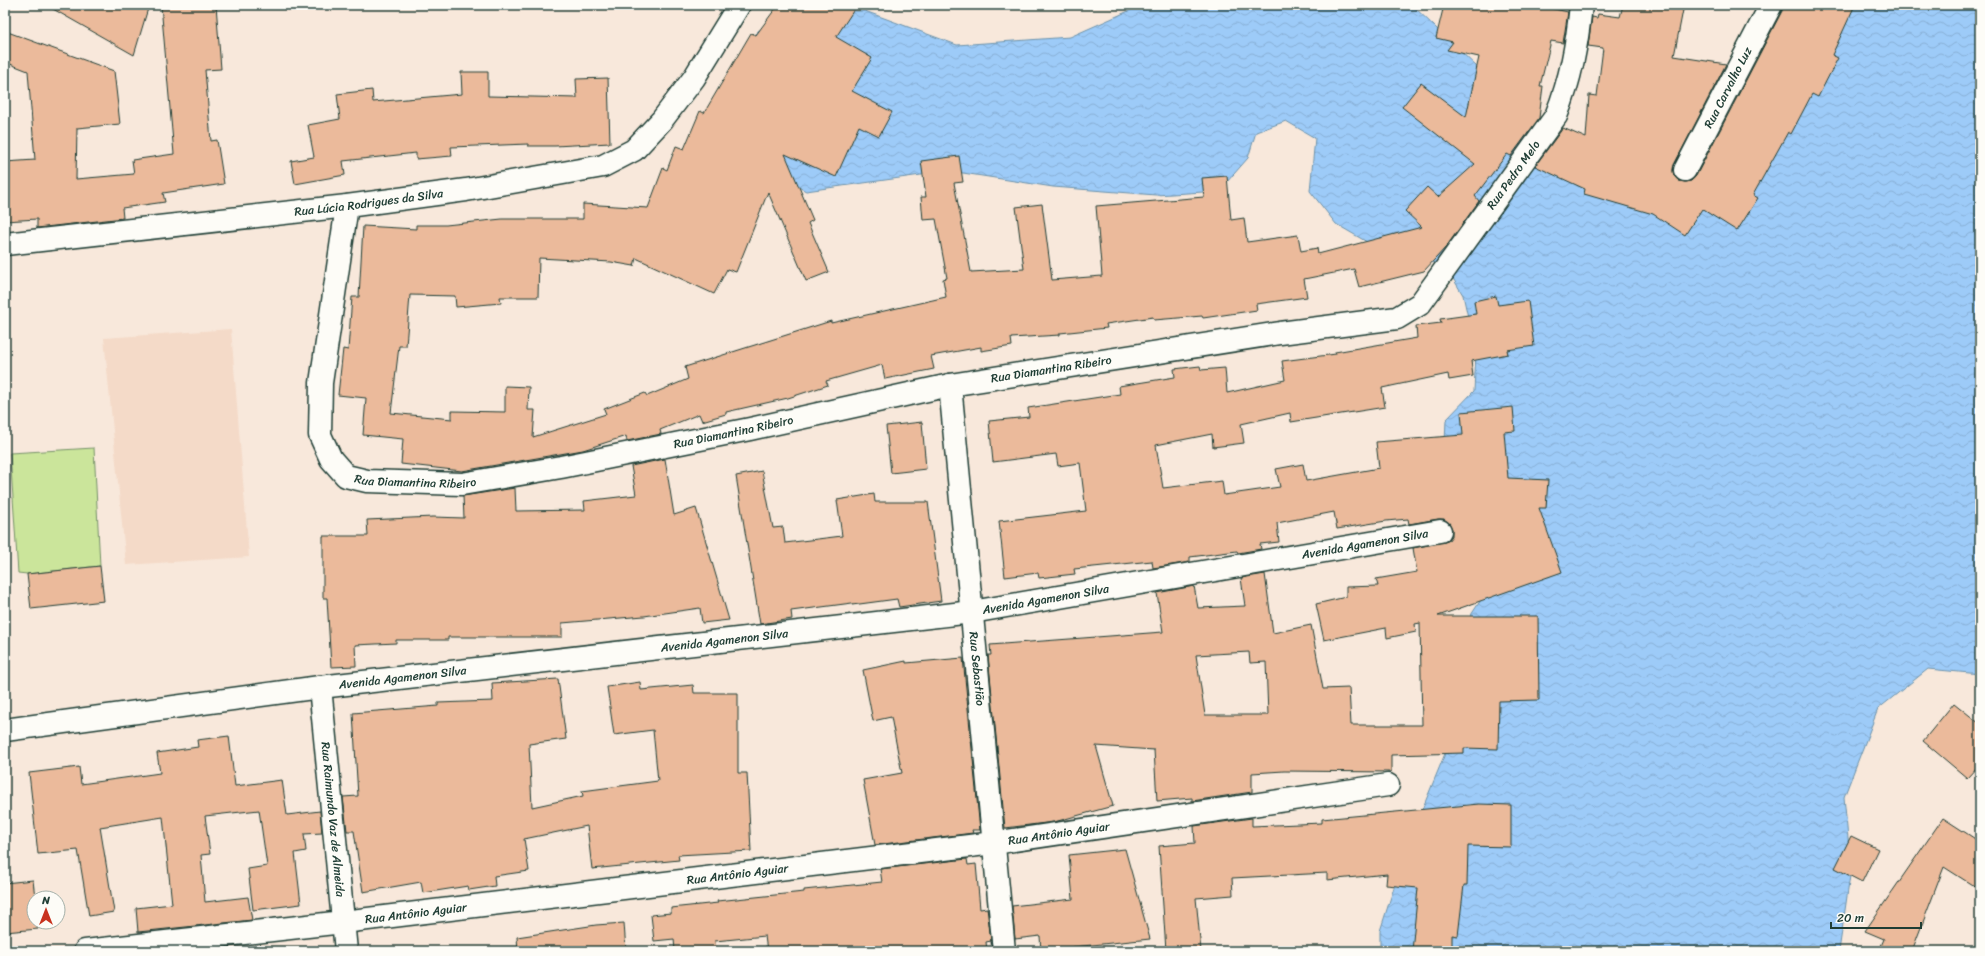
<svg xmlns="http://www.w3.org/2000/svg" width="1985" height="956" viewBox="0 0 1985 956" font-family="Sriracha,sans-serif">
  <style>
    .built { fill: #f4dac8 }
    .green { fill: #cbe59b; stroke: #759168 }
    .water { fill: url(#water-waves); stroke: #6b92aa }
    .building { fill: #ebba9b; stroke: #1f3d34; fill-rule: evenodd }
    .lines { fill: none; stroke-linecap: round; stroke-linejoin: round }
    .street-casing { stroke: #1f3d34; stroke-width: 25 }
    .street { stroke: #fdfcf7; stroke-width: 22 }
    .labels { text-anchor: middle; stroke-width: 4; stroke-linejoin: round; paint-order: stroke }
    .street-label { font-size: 12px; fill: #1f3d34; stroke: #fdfcf7 }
  </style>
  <defs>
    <pattern id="water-waves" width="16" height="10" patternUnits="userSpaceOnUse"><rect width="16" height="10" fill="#9dcbf8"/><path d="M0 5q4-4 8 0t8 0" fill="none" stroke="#87afd5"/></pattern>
  </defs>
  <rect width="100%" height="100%" fill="#f8e8db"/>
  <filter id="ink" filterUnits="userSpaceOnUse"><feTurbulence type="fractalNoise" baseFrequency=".025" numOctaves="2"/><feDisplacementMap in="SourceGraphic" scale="8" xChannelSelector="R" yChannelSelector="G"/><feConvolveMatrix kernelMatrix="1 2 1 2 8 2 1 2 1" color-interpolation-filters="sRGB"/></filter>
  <g filter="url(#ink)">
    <path class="built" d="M231 329 249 557 126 565 104 338Z"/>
    <path class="green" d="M94 448 100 566 27 574 18 573 10 453Z"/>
    <path class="water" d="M1142 5H1412L1523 111 1639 187 1708 200 1801 5H1980V674L1928 669 1878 709 1844 797 1851 869 1839 951H1380V931L1408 844 1451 739 1454 641 1494 580 1445 442 1446 420 1474 391 1476 353 1463 295 1445 265 1386 253 1336 224 1310 191 1315 138 1286 121 1256 132 1248 158 1219 191 1156 195 1053 187 950 171 806 191 725 149 715 98 758 31 789 11H865L957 45 1070 37Z"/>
    <path class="building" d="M46 5H149L134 55Z
      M161 5H216L221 69 205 70 211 141 217 140 224 184 163 193 165 202 122 208 123 218 37 228V219L5 221V162L35 160 28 71 5 62V31L114 71 120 124 77 128 76 179 134 174 132 160 174 154Z
      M778 5H857L836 37 872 58 852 91 892 112 879 136 859 126 836 177 785 154 813 220 808 223 829 272 806 281 768 192 736 272 727 269 714 294 636 258 634 266 611 262 539 258 538 297H500L501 303 456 307 455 296 410 295 406 346H399L391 413 452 419V411L505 412V386L529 387 528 410H535L533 437 606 414 604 409 645 393 647 396 688 379 685 367 831 321V323L946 297 943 279 947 278 936 219 923 220 921 197H926L921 161 959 156 963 182 954 183 971 272 1024 269 1016 207 1042 204 1052 280 1102 276 1096 206 1204 197 1202 178 1227 176 1231 220 1244 218 1247 242 1298 235 1301 251 1317 248 1318 254 1422 227 1405 211 1427 187 1438 197 1475 164 1402 107 1421 83 1466 117 1479 57 1447 50 1453 42 1436 38 1444 5H1536L1568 12 1563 43 1551 41 1540 86H1543L1539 118 1511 156 1507 154 1475 196 1479 201 1446 247 1424 271 1359 287 1354 269 1304 279 1307 297 1256 304 1257 310 1203 318 1202 316 1154 320 1153 317 1106 324 1107 328 1060 333V335L1011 338 1012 346 981 351V347L931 356 934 369 885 379 882 365 826 381 828 385 788 398 726 412V414L702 421 699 414 660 430 661 434 627 441 626 436 583 450 462 471 401 464 403 439 363 435 366 398 338 395 343 349 348 350 352 297H359L363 226 416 229V225H446L502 219H583V204L648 208 663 168 667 170 676 146 684 149 700 111 704 113 751 33 756 35Z
      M1623 5H1684L1674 56 1726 64 1674 165 1673 171 1674 176 1679 181 1685 182 1691 181 1696 176 1782 11 1783 5H1855L1832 55 1838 58 1818 97 1812 94 1791 134 1788 132 1753 195 1758 198 1737 231 1702 209 1685 235 1653 214 1584 194 1585 189 1535 166 1563 128 1586 138 1589 95 1597 96 1603 48 1588 46 1592 17 1597 18 1598 14 1620 17Z
      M461 72H488V96L577 98 576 79 608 78 610 143 555 146H528V144L451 147 452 156 416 159V153L343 161 345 175 295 184 291 161 314 157 308 125 340 119 337 94 372 90 373 102 462 94Z
      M1496 296 1498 305 1528 301 1534 346 1507 350 1508 354 1471 361 1473 376 1449 380 1448 374 1382 388 1385 407 1291 422 1290 413 1241 424 1244 443 1213 447 1212 434 1156 445 1163 488 1222 481 1224 495 1280 487 1276 469 1303 464 1306 481 1379 468 1376 442 1463 435 1461 412 1513 407 1515 431 1504 432 1508 478 1548 480 1546 508H1539L1562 572 1438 616H1538L1539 700 1499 701 1498 749 1464 748V753L1391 755V772L1284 771 1252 773V792L1192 801V798L1157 801 1154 750 1096 746 1113 806 1054 822 1005 828 988 655H991L990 645 1163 632 1157 593 1194 586 1198 608 1245 606 1241 578 1265 574 1273 633 1311 625 1323 689 1349 688 1351 725H1422L1420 623 1415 624 1416 632 1387 638 1386 628 1324 640 1316 604 1346 597V587L1378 586 1376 579 1417 572 1413 548 1448 541 1452 536V529L1449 523 1444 519H1438L1409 524 1408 519 1386 521 1337 529 1334 512 1277 523 1279 542 1260 544 1261 549 1238 553 1237 551 1190 557V562L1153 568 1152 561 1142 562 1074 569 1075 574 1039 578 1038 573 1005 577 999 521 1086 511 1080 463 1058 466 1056 454 993 462 989 421 1029 417 1028 408 1120 394 1119 386 1175 377 1174 369 1200 366 1201 370 1225 368 1227 393 1285 380 1282 361 1336 354 1335 352 1417 338 1416 326 1441 323 1440 319 1476 314 1474 301ZM1249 652 1250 663 1266 662 1268 715H1205L1196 655Z
      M922 422 926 469 891 473 886 426Z
      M665 459 674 515 696 508 729 620 702 623 700 608 644 616 562 623V637H448V640H396V643L355 645 356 666 331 667 327 598H323V536H368L367 520 433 517 464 518 463 496 515 488 516 511 585 510 584 501 636 495 631 466Z
      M762 471 773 528 783 527 785 543 842 536 837 500 874 494 875 502H928L941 601 899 607 897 599 852 605V603L791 611 792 619 760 624 736 476Z
      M100 566 104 601 31 609 27 574Z
      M963 658 980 830H972L973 833 875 845 863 780 902 773 891 717 873 721 863 670 906 661V663Z
      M558 679 566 739 529 744 532 807 583 796 582 791 658 781 653 730 614 735 607 687 640 682 641 690 693 685 694 693H738V773H747L751 851 678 855 679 860 592 869 587 826 524 839 529 871 494 876 495 886 469 890 468 886 423 893 421 882 363 892 354 831H347L343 797 358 796 353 713 438 706V703L493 701 492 683Z
      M1954 703 1980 724V764L1967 778 1923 741Z
      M229 736 235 786 282 780 287 815 320 811 322 833 304 834 306 851 295 853 301 904 253 910 248 869 267 866 259 810 205 816 210 854 201 855 205 902 248 897 252 920 138 932 136 908 172 904 163 817 100 827 114 912 89 916 78 850 38 854 29 773 79 767 81 784 160 773 157 753 198 747 197 740Z
      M1479 804 1511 805V847L1468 846 1467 885H1464L1458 936 1452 935V951H1412L1418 888 1386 885 1387 874 1327 880V873L1232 878 1233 895 1196 898 1201 951H1166L1159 846 1195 843 1194 826 1252 818V826L1322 823V819Z
      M1943 818 1980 842V890L1944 867 1912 951H1879L1884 939 1865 931Z
      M1851 836 1878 849 1862 882 1835 868Z
      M1125 849 1150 939 1073 947 1074 951H1041L1040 936 1015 939 1012 906 1073 899 1069 855Z
      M967 859 968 865 976 864 980 909 987 908 991 941 986 942 987 951H767L765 936 715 941 716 951H675L674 939 654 941 651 915 671 913V908L718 903 717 901 804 892V890L882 882 880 869Z
      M33 880 35 898 34 922H38V929L5 932V883Z
      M624 923 626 951H518L517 937 596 925Z"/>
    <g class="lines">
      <defs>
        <g id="street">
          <path id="s1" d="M1685 170 1771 5"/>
          <path id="s2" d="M347 206 321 383 320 435 331 459 346 476 367 481 462 484 561 467 750 429 950 385 1280 333 1397 318 1420 304 1556 116C1571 79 1577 44 1581 5"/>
          <path id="s3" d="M5 244 347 206 466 190 603 166 634 150 662 120 694 78 739 5"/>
          <path id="s4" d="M950 385 1004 951"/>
          <path id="s5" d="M320 687 346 951"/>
          <path id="s6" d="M5 730 320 687 972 612 1440 531"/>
          <path id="s7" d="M85 951 343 922 994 843 1388 785"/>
        </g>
      </defs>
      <use href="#street" class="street-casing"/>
      <use href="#street" class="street"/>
    </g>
  </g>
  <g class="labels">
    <g class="street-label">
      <text dy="4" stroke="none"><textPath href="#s1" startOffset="93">Rua Carvalho Luz</textPath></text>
      <text dy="4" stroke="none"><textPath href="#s2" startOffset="1533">Rua Pedro Melo</textPath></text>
      <text dy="4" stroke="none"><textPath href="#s3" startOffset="366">Rua Lúcia Rodrigues da Silva</textPath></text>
      <text dy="4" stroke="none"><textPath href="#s2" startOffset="997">Rua Diamantina Ribeiro</textPath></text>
      <text dy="4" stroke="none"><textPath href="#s2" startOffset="673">Rua Diamantina Ribeiro</textPath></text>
      <text dy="4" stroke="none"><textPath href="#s2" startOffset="350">Rua Diamantina Ribeiro</textPath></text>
      <text dy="4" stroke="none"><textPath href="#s6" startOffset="1373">Avenida Agamenon Silva</textPath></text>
      <text dy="4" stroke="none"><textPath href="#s6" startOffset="1049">Avenida Agamenon Silva</textPath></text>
      <text dy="4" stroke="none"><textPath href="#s6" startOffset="725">Avenida Agamenon Silva</textPath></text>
      <text dy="4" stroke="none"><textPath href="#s4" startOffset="285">Rua Sebastião</textPath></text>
      <text dy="4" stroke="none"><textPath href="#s6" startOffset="401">Avenida Agamenon Silva</textPath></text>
      <text dy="4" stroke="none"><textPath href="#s5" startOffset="133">Rua Raimundo Vaz de Almeida</textPath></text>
      <text dy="4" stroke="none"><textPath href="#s7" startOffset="981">Rua Antônio Aguiar</textPath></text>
      <text dy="4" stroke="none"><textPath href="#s7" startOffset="657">Rua Antônio Aguiar</textPath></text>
      <text dy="4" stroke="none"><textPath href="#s7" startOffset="333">Rua Antônio Aguiar</textPath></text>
    </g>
  </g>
  <rect width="1985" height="956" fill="none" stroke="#fdfcf7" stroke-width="20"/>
  <rect x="10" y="10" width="1965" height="936" fill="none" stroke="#1f3d34" stroke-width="1.5" filter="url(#ink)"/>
  <g transform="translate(46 910)"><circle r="19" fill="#fdfcf7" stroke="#a4b0a9"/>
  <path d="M0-3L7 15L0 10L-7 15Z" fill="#c8321e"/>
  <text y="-6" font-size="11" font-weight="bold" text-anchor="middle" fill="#1f3d34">N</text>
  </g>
  <path d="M1831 922v6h90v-6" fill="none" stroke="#1f3d34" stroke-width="2"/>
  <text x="1837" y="922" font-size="12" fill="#1f3d34" stroke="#fdfcf7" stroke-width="3" paint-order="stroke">20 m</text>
</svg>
